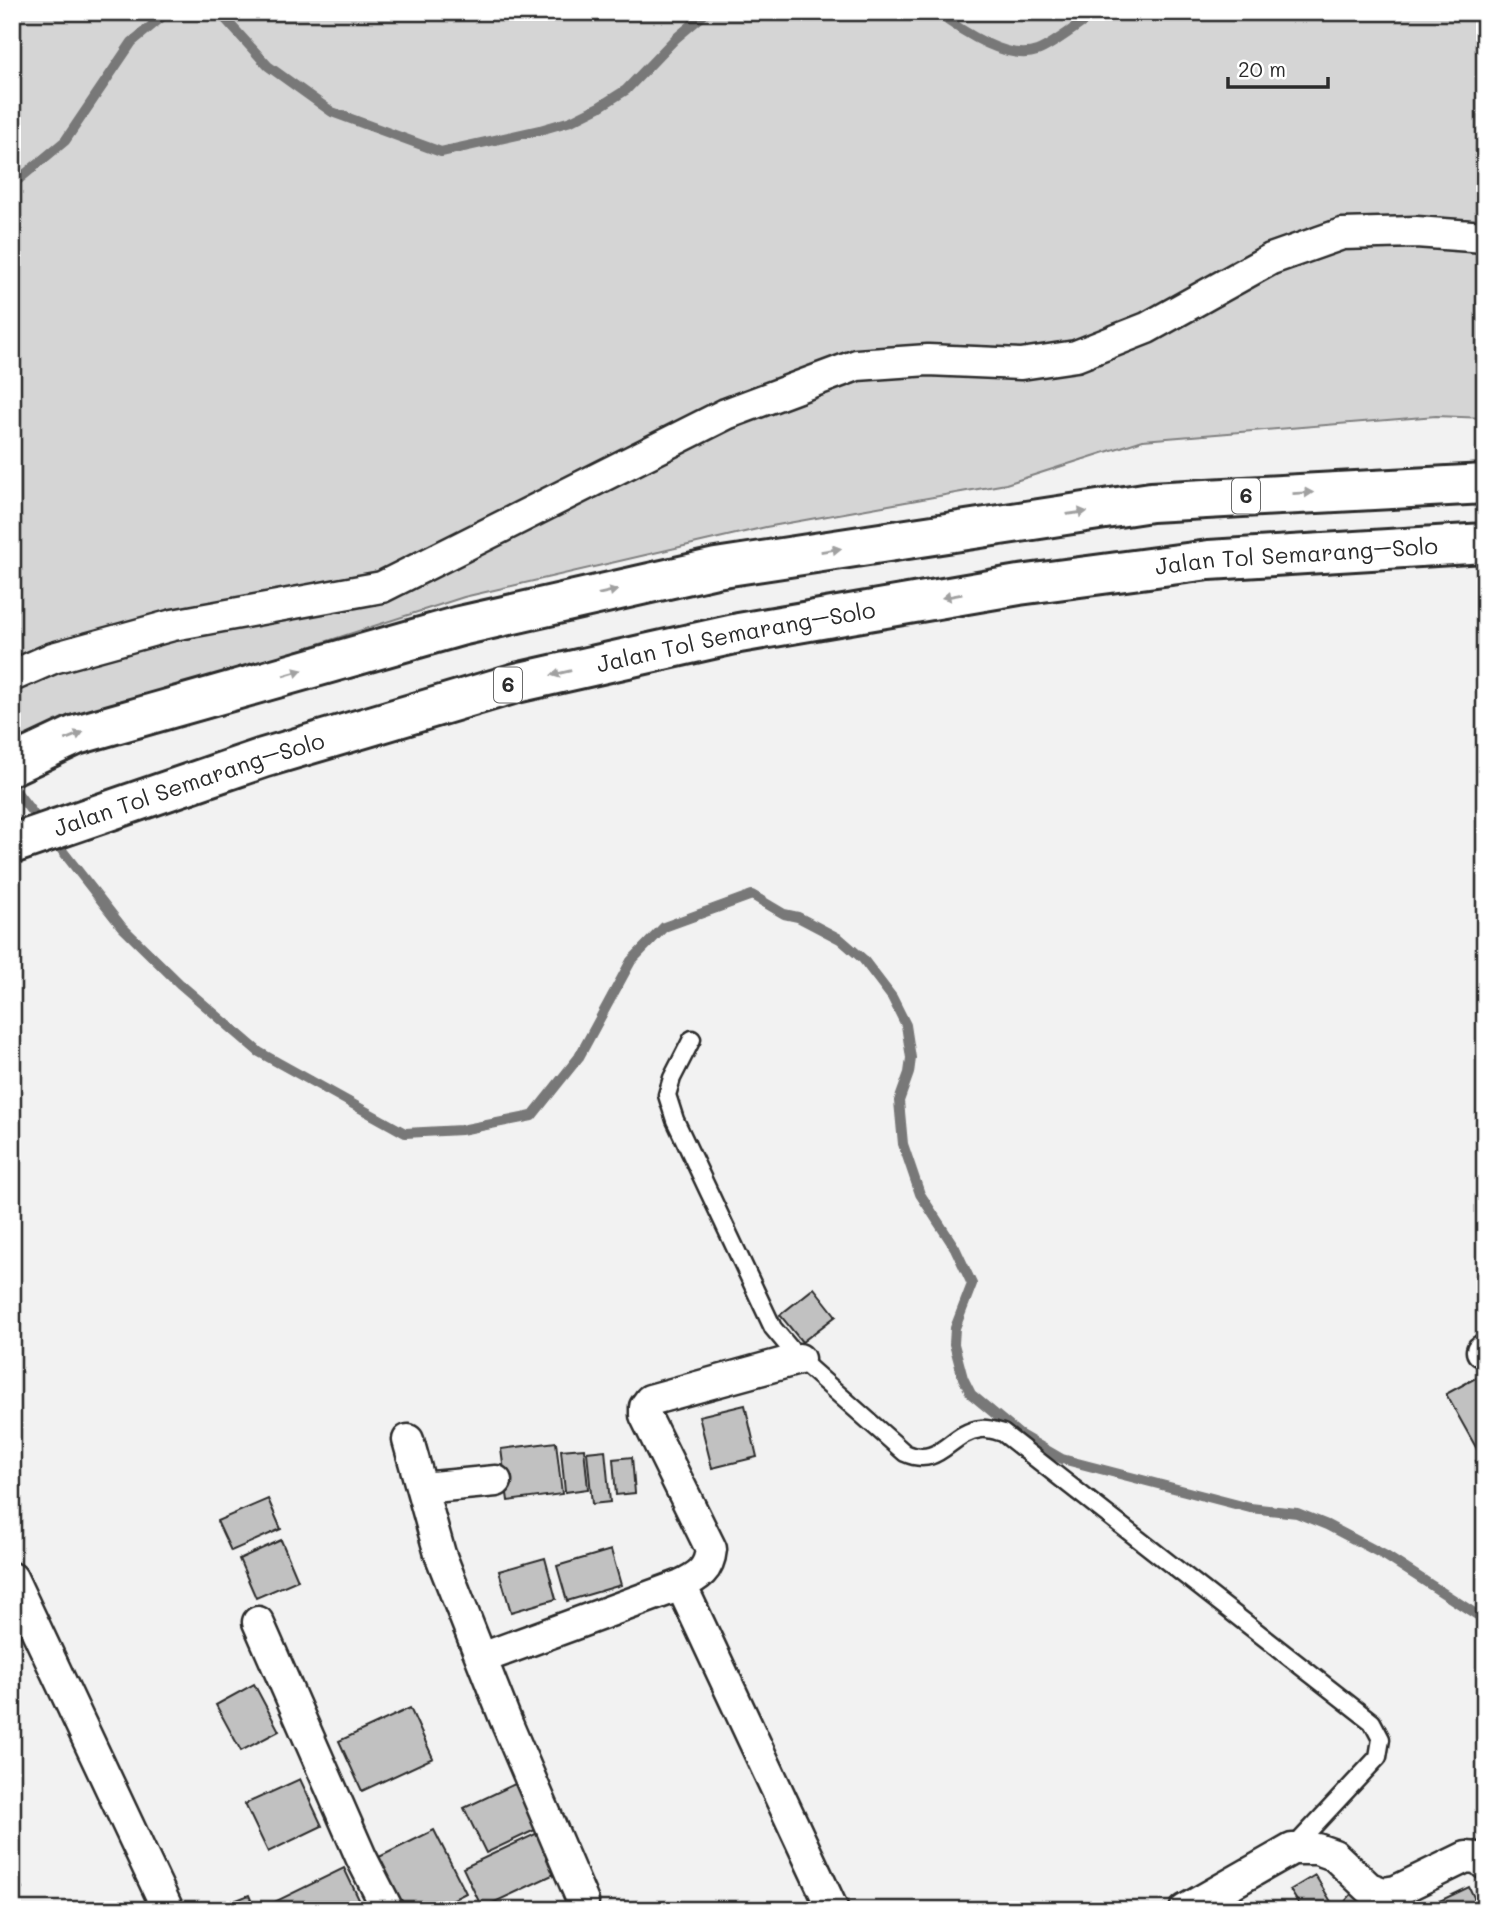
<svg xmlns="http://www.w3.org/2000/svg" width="1497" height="1922" viewBox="0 0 1497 1922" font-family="Mali,sans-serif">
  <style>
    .green { fill: #d5d5d5; stroke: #808080; stroke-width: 2 }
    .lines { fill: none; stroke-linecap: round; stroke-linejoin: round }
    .stream { stroke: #787878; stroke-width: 10 }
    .building { fill: #c1c1c1; stroke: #2b2b2b; stroke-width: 2 }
    .service-casing { stroke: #2b2b2b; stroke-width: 21 }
    .minor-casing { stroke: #2b2b2b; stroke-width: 35 }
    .motorway-casing { stroke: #2b2b2b; stroke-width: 44 }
    .service { stroke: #fff; stroke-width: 16 }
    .minor { stroke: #fff; stroke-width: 30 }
    .motorway { stroke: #fff; stroke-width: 38 }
    .oneway { fill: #a0a0a0 }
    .labels { text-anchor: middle; stroke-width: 5; stroke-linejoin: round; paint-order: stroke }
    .shield { fill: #fff; stroke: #6b6b6b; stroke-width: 2 }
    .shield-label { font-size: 21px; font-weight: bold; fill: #2b2b2b }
    .street-label { font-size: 23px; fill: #2b2b2b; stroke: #fff }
  </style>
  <rect width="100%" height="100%" fill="#f2f2f2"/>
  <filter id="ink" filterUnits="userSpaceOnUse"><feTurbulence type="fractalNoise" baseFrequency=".0143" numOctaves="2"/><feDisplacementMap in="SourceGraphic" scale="14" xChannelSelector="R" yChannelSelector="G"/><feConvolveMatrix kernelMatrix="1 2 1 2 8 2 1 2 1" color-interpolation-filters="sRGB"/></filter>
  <g filter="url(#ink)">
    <path class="green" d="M12 12H1485V418L1436 416 1143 440 1006 484 766 527 464 597 107 712 12 750Z"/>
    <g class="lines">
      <path class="stream" d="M219 12 268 66 332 112 441 152 540 130 571 121 599 107 626 90 675 39 707 12
        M936 12C959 29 1007 62 1037 51 1052 46 1082 22 1097 12
        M12 185 65 141 132 42 168 12
        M12 786 42 825
        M54 840 122 927 180 984 259 1052 405 1133 461 1130 532 1116 579 1057 631 961 664 927 752 895 784 914 798 917 840 939 863 959 892 997 906 1025 911 1058 909 1073 899 1101 903 1144 920 1194 955 1248 972 1284 955 1328 954 1344 963 1378 971 1394 1019 1434 1062 1459 1250 1508 1297 1513 1327 1525 1386 1556 1485 1620"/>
    </g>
    <path class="building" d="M814 1288 836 1316 802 1342 780 1315Z
      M1485 1373V1448L1478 1451 1446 1394Z
      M745 1405 757 1457 712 1468 699 1416Z
      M556 1442 562 1494 508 1501 501 1449Z
      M584 1448 588 1489 565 1492 561 1450Z
      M605 1450 610 1502 592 1504 587 1452Z
      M1485 1456V1477L1476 1461Z
      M632 1457 635 1493 616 1495 613 1459Z
      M268 1499 281 1529 231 1551 217 1521Z
      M281 1540 298 1580 256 1598 239 1559Z
      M611 1550 621 1585 567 1601 557 1566Z
      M545 1558 556 1599 511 1612 499 1571Z
      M254 1684 279 1731 241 1751 216 1705Z
      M410 1708 433 1758 362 1791 339 1741Z
      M300 1779 322 1826 268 1852 245 1804Z
      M517 1783 539 1828 486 1853 464 1808Z
      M434 1830 466 1893 432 1910H394L369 1862Z
      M544 1830 563 1870 482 1908 463 1868Z
      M344 1868 364 1910H260V1909Z
      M12 1869 22 1888 12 1893Z
      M1315 1875 1336 1910H1303L1290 1890Z
      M1469 1887 1480 1910H1431L1429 1906Z
      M1353 1892 1372 1910H1338Z
      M249 1895 255 1910H211Z"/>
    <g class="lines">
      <defs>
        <path id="service" d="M692 1039 672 1078 667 1095 675 1120 773 1328 799 1359 905 1453C941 1469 949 1432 981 1429 988 1428 996 1431 1003 1433L1372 1722 1381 1739 1378 1757 1292 1849"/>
        <path id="minor" d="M12 676 53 658 173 625 382 587 726 414 857 365 928 360 1021 364 1076 356 1147 328 1271 259 1342 234 1416 232 1485 237
          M1482 1351 1485 1349
          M408 1440 440 1554 508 1726 583 1902
          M422 1488 496 1481
          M12 1578 168 1910
          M681 1585 833 1910
          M258 1622 361 1857 388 1910
          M482 1658 681 1585C699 1576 709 1570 711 1549L645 1415V1407L650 1400 799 1359
          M1185 1910 1292 1849H1317L1334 1855 1369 1888 1383 1893 1396 1891 1466 1857 1478 1858 1485 1864"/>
        <g id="motorway">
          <path d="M12 765 76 735 460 626 716 568 1151 502 1485 484"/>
          <path id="s1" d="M12 844 263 758 516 683 739 633 1019 585 1209 560 1485 543"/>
        </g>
      </defs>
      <use href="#service" class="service-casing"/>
      <use href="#minor" class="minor-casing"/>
      <use href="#motorway" class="motorway-casing"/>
      <use href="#service" class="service"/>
      <use href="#minor" class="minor"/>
      <use href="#motorway" class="motorway"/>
    </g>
    <defs><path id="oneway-solid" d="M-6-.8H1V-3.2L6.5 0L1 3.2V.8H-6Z" transform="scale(1.75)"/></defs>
    <g class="oneway">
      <use href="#oneway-solid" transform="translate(1303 493) rotate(-3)"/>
      <use href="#oneway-solid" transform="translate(1077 513) rotate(-8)"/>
      <use href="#oneway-solid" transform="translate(831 550) rotate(-9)"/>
      <use href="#oneway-solid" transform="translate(608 592) rotate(-13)"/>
      <use href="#oneway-solid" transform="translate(952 596) rotate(170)"/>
      <use href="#oneway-solid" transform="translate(293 673) rotate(-16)"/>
      <use href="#oneway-solid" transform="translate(561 673) rotate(167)"/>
      <use href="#oneway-solid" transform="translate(74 736) rotate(-22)"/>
    </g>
  </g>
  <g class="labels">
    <g class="shield">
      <rect x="1232" y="478.5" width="28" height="35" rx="5"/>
      <rect x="494" y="667.5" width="28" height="35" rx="5"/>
    </g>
    <g class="shield-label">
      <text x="1246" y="503">6</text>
      <text x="508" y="692">6</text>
    </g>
    <g class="street-label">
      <text dy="8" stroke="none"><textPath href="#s1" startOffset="1321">Jalan Tol Semarang–Solo</textPath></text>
      <text dy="8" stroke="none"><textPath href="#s1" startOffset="754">Jalan Tol Semarang–Solo</textPath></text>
      <text dy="8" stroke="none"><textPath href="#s1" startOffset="187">Jalan Tol Semarang–Solo</textPath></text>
    </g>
  </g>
  <rect width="1497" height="1922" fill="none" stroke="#fff" stroke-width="42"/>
  <rect x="21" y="21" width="1455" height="1880" fill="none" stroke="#2b2b2b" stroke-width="2.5" filter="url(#ink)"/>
  <path d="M1228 77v10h100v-10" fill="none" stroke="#2b2b2b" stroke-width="3.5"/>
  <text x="1238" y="77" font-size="21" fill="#2b2b2b" stroke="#ffffff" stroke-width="5" paint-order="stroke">20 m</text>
</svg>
